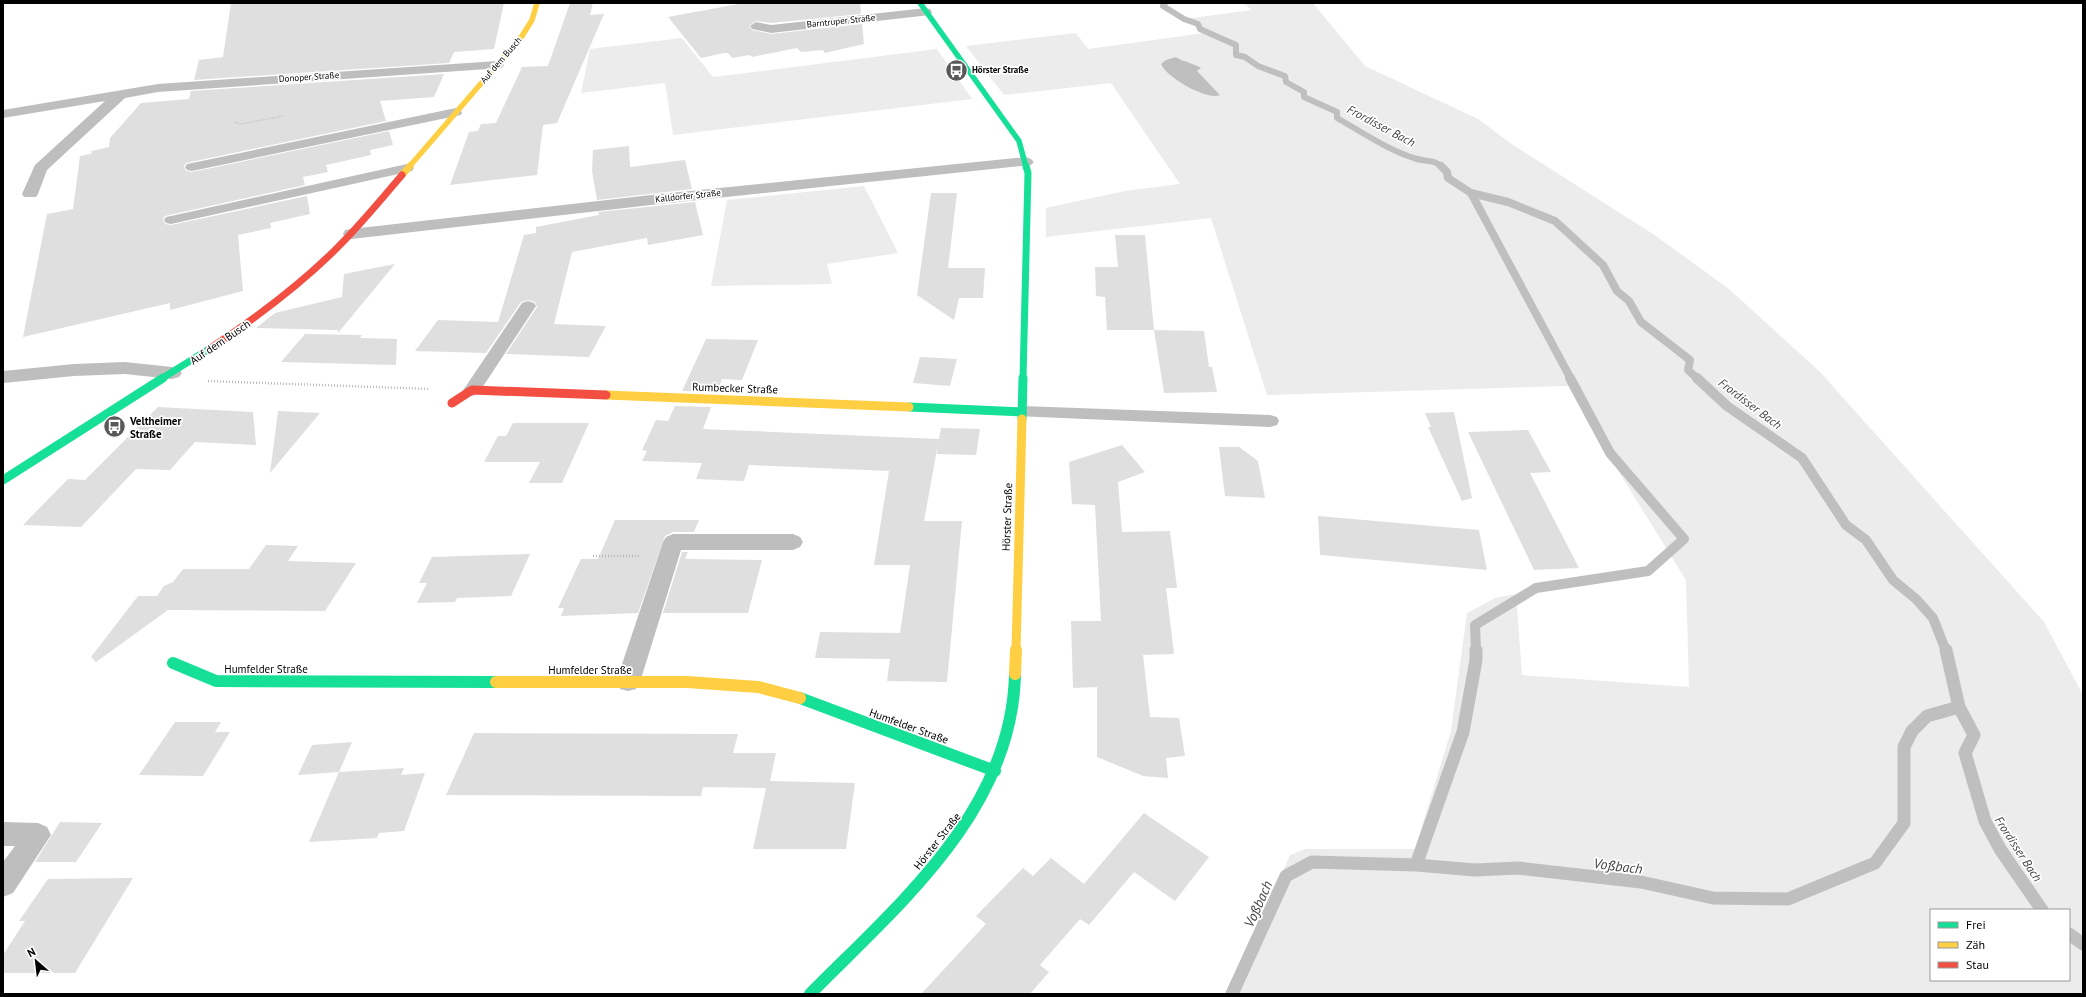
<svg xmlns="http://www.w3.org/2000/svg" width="2086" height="997" viewBox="0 0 2086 997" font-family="'PT Sans',sans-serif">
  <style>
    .green { fill: #ececec; fill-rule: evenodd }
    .water { fill: #bfbfbf }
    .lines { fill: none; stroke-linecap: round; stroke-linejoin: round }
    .stream-far3 { stroke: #bfbfbf; stroke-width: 6 }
    .stream-far2 { stroke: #bfbfbf; stroke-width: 8 }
    .stream-far1 { stroke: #bfbfbf; stroke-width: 10 }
    .stream { stroke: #bfbfbf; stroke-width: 13 }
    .building { fill: #dfdfdf }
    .path-far1 { stroke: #b9b9b9; stroke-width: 1.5; stroke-dasharray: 0.5 1; stroke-linecap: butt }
    .path { stroke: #b9b9b9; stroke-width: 2.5; stroke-dasharray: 1 2; stroke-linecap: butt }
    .lane { fill: #bebebe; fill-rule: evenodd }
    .street { fill: #bebebe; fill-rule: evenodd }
    .fast-far3 { stroke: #16e098; stroke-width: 5.5 }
    .fast-far2 { stroke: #16e098; stroke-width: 7 }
    .fast-far1 { stroke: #16e098; stroke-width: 9 }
    .fast { stroke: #16e098; stroke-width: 12 }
    .slow-far3 { stroke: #ffcf43; stroke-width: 5.5 }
    .slow-far2 { stroke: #ffcf43; stroke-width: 7 }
    .slow-far1 { stroke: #ffcf43; stroke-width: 9 }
    .slow { stroke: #ffcf43; stroke-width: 12 }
    .jam-far1 { stroke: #f24e42; stroke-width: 7 }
    .jam { stroke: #f24e42; stroke-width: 9 }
    .labels { text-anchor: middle; stroke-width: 3.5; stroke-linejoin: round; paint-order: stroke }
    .far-street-label { font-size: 9px; fill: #000; stroke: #fff }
    .far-poi-label { font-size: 9px; font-weight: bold; fill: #000; stroke: #fff; text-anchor: start }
    .street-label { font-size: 11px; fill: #000; stroke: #fff }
    .poi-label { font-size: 11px; font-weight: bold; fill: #000; stroke: #fff; text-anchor: start }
    .water-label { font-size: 12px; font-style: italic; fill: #444; stroke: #fff }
    .near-water-label { font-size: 14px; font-style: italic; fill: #444; stroke: #fff }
  </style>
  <rect width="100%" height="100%" fill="#fff"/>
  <path class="green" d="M1243 3H1313L1365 66 1478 119 1513 145 1653 234 1729 289 1820 372 2044 622 2083 695V994H1229L1290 855 1305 849H1415L1451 731 1467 613 1495 598 1516 594 1522 675 1689 687 1686 580 1586 419 1568 386 1267 395 1211 218 1046 237V208L1125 191 1180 184 1111 83 1004 95 966 46 1076 33 1088 49 1212 32 1185 19 1252 10ZM1176 57 1200 68 1196 71 1220 95 1178 81 1166 60ZM1931 910H2069V980H1931Z
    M682 38 713 77 937 49 972 99 673 135 665 83 581 93 590 49Z
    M864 186 898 253 827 264 832 284 711 286 727 200Z"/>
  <path class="water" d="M1176 57C1184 62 1193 63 1201 68L1197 71 1220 95C1207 101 1166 77 1161 64L1166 60Z"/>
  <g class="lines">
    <path class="stream-far3" d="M1165 3 1163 6 1184 19 1198 24 1200 29 1236 45V55L1245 57 1258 66 1285 76 1286 82 1304 92V97L1337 112V118C1362 132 1389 151 1417 159 1427 162 1434 159 1442 167"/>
    <path class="stream-far2" d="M1441 166 1447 172 1448 178 1471 193 1508 202 1555 221 1603 265 1617 291 1629 301 1641 322 1690 360 1688 370 1698 379
      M1471 193 1571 379"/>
    <path class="stream-far1" d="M1697 378 1727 406 1802 458 1846 525 1866 540 1893 580 1916 599 1933 618 1946 651
      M1476 651 1475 625 1536 588 1648 571 1684 539 1610 453 1570 378"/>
    <path class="stream" d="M1946 650 1959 707 1974 735 1965 753 1985 821 2000 849 2042 910
      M1416 865 1463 732 1476 660V650
      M2069 934 2083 944
      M1232 994 1286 876 1312 862 1416 865 1475 870 1518 868 1641 882 1713 898 1788 899 1875 863 1904 823V747L1912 731 1927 716 1959 707"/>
  </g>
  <path class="building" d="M231 3H504L494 49 454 52 449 63 194 80 199 60 223 57Z
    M570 3H593L590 15 604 14 557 123 543 125 537 175 450 185 469 132 478 131 481 124 496 123 522 67 548 66Z
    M744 3H860L861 14 771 23 756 21 749 26 752 30 771 34 862 24 864 44 825 53 823 50 801 52 797 48 752 57 750 55 732 58 728 53H724L701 58 668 17Z
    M444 74 434 97 380 101 386 121 186 163 184 166 186 171 192 172 389 131 393 145 370 150 371 155 326 165 328 172 303 177 305 185 165 216 163 219 165 224 171 225 307 196 310 214 270 223 271 228 238 235 243 291 170 310V303L23 337 47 214 73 209 80 156 91 154 92 151 109 147 110 138 141 103 189 99 191 91Z
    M629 146 630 167 685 160 692 189 597 200 592 171 593 150Z
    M931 193H957L948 268H985L983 298H959L954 320 917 295Z
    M695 202 703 235 648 245 647 238 572 252 554 324 606 326 589 357 506 354 537 307 535 302 528 300 521 302 486 353 415 351 438 320 498 322 524 235 536 233V227L599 215 598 212Z
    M1115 235H1145L1154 330 1204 331 1209 367H1212L1217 392 1164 393 1154 330H1107L1105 297 1096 296 1095 267H1118Z
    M395 264 338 333V330L256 328 275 313 342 297 344 274Z
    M305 334 362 335 360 338 397 339 396 365 281 362Z
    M706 339 758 340 742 380 722 379 717 392 682 391Z
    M920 357 957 359 950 386 913 383Z
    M675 406 711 407 703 429 939 439 941 428 980 429 976 455 937 454 938 444 924 521H962L947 682 887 681 890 659 815 658 820 632 900 633 910 565H874L889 471 749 465 744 481 696 479 702 463 642 461 647 451 642 450 656 420 668 421Z
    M158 407 253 412 256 445 195 442 170 470 136 469 81 527 23 525 68 479 85 480Z
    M278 411 320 413 270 473Z
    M1454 412 1472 498 1462 501 1428 427H1431L1425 413Z
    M513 423H589L562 483H529L540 462H484L498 436H506Z
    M1528 430 1551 472 1530 473 1579 568 1534 570 1468 432Z
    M1122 445 1145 472 1118 482 1122 532 1170 531 1177 588H1166L1174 654 1143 655 1150 717 1179 718 1185 756 1166 758 1168 778 1143 776 1097 757V687L1073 688 1071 621H1101L1095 505 1072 504 1069 462Z
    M1219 447H1239L1258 461 1265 498 1225 496Z
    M1318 516 1479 530 1487 570 1320 555Z
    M615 520H699L694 532H673L665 536 638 613 561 616 564 608H558L581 559H598Z
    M266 545 298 546 288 561 356 563 325 611 168 610 96 662 91 657 138 596H157L164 586 173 582 183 569H249Z
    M682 552H688L685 559 762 560 748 613H663Z
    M530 554 511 596 457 598 455 602 417 603 427 583H419L432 557Z
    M175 722H221L215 732H230L203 776 139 775Z
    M474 733 738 734 733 753H776L770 781 855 783 846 849H753L766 788 703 787 701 796 446 795Z
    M352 742 339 772 298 775 312 745Z
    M404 768 401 775 425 773 404 831 379 833 377 838 309 842 339 772Z
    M1144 813 1209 857 1175 901 1134 872 1089 925 1080 919 1040 965 1049 972 1030 994H921L986 924 976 916 1023 868 1033 876 1051 858 1084 884Z
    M60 822 102 823 76 862H35Z
    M133 878 75 973H3V955L25 921H19L48 879Z"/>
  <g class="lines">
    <path class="path-far1" d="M234 122 241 124 283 116"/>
    <path class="path" d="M208 381 430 389
      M593 556H639"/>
    <path class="lane" d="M456 108 462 112 461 115 192 171 187 170 185 167 187 164 192 163Z
      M407 164 412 165 414 168 412 171 171 224 166 223 164 220 166 217 171 216Z
      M528 301 534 303 536 306 478 394 472 396 466 394 463 390 466 386 522 303Z
      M1022 406 1270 415 1277 417 1279 421 1277 425 1270 427 1015 416 1013 412 1015 408Z
      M673 534H793L800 537 803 542 800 547 793 550H681L640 682 636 689 628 691 620 689 616 682 663 542 666 537Z
      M3 822 38 823 47 827 51 835 13 893 3 897V862L15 846H3Z"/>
    <path class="street" d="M926 8 930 9 932 12 930 15 771 33 752 29 750 26 756 22 771 25Z
      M497 61 502 62 504 65 502 68 158 92 125 98 47 170 38 194 36 197H24L22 194 35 165 105 101 3 118V110L158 84Z
      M1026 157 1031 159 1034 162 1031 165 660 204 351 239 345 238 343 234 345 230 351 229 660 194Z
      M125 362 172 367 179 369 182 373 179 377 172 379 125 374 74 376 3 383V371L74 364Z"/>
    <path class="fast-far3" d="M920 3 1019 141 1026 167"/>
    <path class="fast-far2" d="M161 379 209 349
      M1023 379 1028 173 1026 166"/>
    <path class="fast-far1" d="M909 407 1022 412
      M1022 419 1023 378
      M3 480 163 378"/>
    <path class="fast" d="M173 663 216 681 496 682
      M800 698 995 771
      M810 994C899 904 1012 811 1015 674"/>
    <path class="slow-far3" d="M409 167 522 36 532 20 537 3"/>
    <path class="slow-far2" d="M402 175 410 166"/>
    <path class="slow-far1" d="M606 395 909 407
      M1016 651 1022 419"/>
    <path class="slow" d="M1015 674 1016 650
      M496 682H687L758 687 800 698"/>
    <path class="jam-far1" d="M209 349C253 320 295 289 333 252 358 228 380 201 402 175"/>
    <path class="jam" d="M452 403 472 390 606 395"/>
  </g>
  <defs>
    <symbol id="bus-disc" viewBox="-11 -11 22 22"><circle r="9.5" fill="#595959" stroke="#fff"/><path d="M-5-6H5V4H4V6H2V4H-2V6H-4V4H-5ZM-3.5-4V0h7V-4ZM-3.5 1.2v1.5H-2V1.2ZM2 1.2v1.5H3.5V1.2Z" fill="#fff"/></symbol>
  </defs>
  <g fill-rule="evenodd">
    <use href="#bus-disc" x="944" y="58" width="25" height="25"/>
    <use href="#bus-disc" x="102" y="414" width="25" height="25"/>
  </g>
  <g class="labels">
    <g class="far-street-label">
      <text transform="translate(841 21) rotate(-6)" y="3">Barntruper Straße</text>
      <text transform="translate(501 60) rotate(-49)" y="3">Auf dem Busch</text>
      <text transform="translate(309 77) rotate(-4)" y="3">Donoper Straße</text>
      <text transform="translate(688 196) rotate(-6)" y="3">Kalldorfer Straße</text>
    </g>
    <g class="far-poi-label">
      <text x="972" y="73">Hörster Straße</text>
    </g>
    <g class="street-label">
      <text transform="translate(220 342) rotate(-34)" y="4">Auf dem Busch</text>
      <text transform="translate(735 388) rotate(2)" y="4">Rumbecker Straße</text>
      <text transform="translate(1007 517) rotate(-88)" y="4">Hörster Straße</text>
      <text x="266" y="673">Humfelder Straße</text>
      <text x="590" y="674">Humfelder Straße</text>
      <text transform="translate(909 726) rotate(20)" y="4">Humfelder Straße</text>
      <text transform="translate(937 841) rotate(-52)" y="4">Hörster Straße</text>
    </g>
    <g class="poi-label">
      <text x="130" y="425">Veltheimer<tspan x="130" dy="13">Straße</tspan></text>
    </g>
    <g class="water-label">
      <text transform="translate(1381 126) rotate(28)" y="4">Frordisser Bach</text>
      <text transform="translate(1750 404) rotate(37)" y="4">Frordisser Bach</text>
      <text transform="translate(2018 849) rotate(57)" y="4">Frordisser Bach</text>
    </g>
    <g class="near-water-label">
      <text transform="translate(1618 866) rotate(7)" y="5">Voßbach</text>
      <text transform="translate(1258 904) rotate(-66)" y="5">Voßbach</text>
    </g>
  </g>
  <rect width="2086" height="997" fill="none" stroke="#000000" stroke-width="8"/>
  <rect x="1930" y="909" width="140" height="72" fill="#ffffff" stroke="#999999"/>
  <rect x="1938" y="922" width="20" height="6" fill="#16e098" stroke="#999999"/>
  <text x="1966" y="929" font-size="12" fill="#000000">Frei</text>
  <rect x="1938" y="942" width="20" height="6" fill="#ffcf43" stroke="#999999"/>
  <text x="1966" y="949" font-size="12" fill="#000000">Zäh</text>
  <rect x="1938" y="962" width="20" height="6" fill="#f24e42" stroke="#999999"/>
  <text x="1966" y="969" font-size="12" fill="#000000">Stau</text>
  <g transform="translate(36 961) rotate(332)" stroke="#ffffff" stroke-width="3" paint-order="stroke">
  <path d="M0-3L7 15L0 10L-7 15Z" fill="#000000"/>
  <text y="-6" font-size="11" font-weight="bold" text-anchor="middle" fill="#000000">N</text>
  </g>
</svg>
